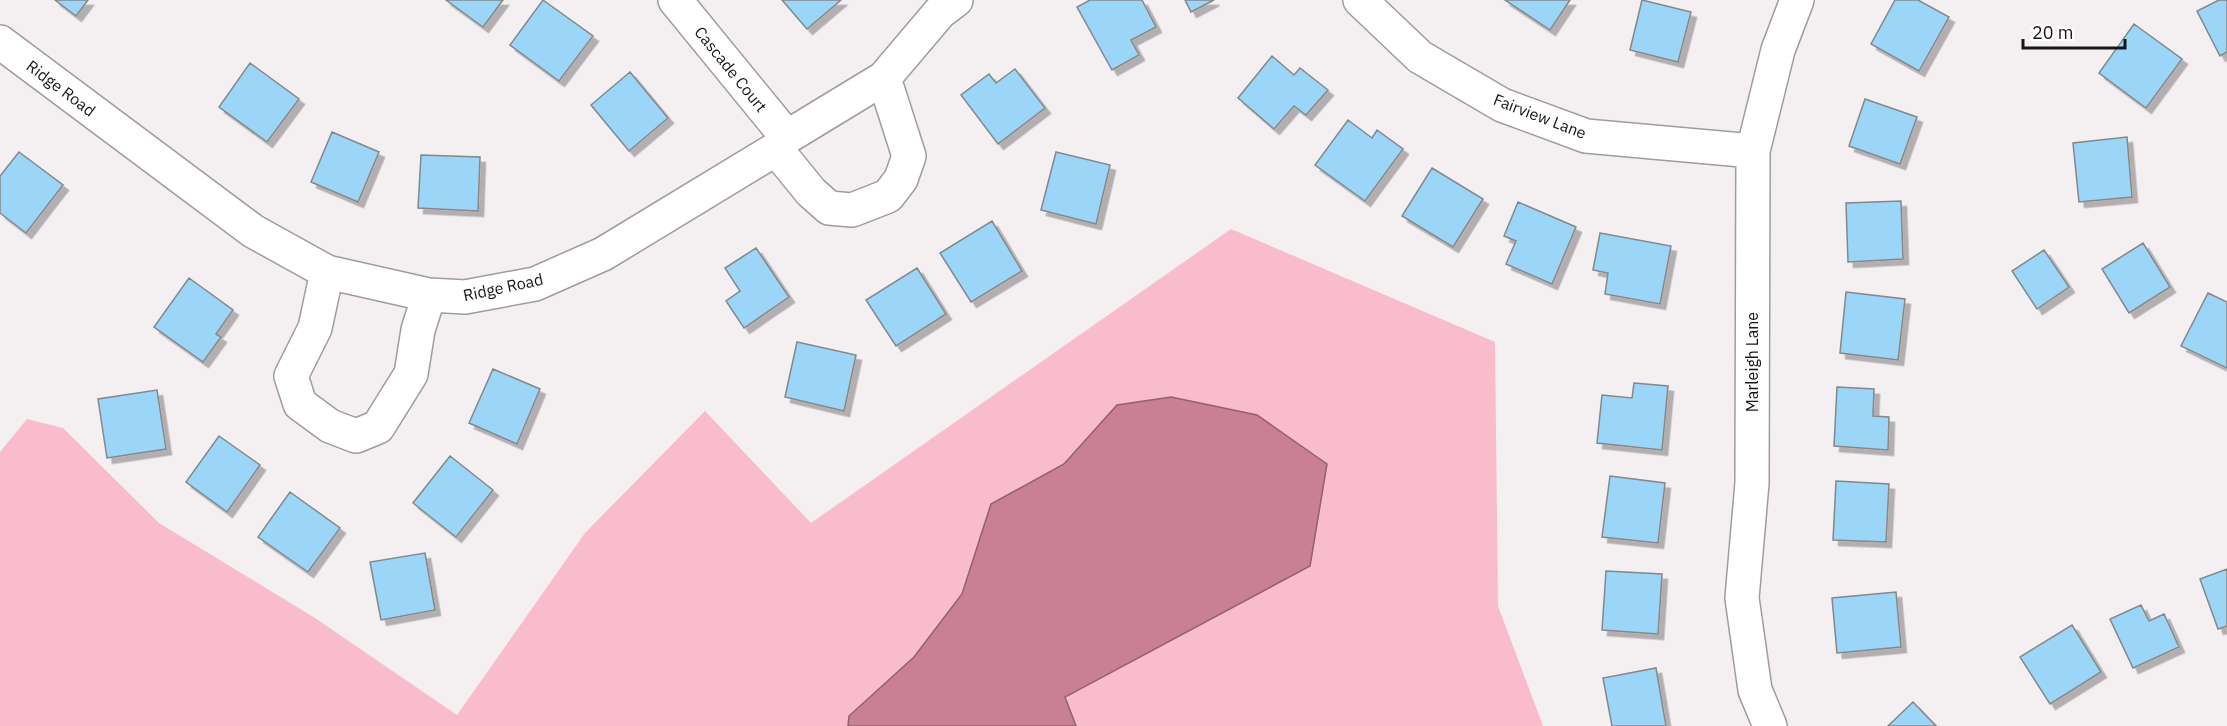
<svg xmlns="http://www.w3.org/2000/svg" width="2227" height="726" viewBox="0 0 2227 726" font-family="'IBM Plex Sans',sans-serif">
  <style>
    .green { fill: #f9bccc }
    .water { fill: #c97f94; stroke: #94606e; stroke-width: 1.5 }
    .building { fill: #9bd6f8; stroke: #84888a; stroke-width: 1.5; filter: url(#shadow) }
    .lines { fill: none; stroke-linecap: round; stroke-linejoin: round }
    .street-casing { stroke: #a09c9d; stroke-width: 36 }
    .street { stroke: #fff; stroke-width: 33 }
    .labels { text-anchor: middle; stroke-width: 5; stroke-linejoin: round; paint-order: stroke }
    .street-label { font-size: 16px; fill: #171616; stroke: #fffefe }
  </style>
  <defs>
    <filter id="shadow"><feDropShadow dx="5.5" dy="5.5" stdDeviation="0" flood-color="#0004"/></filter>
  </defs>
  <rect width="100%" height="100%" fill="#f4eff0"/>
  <path class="green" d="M1231 229 1495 342 1498 606 1543 726H0V452L27 419 63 428 159 523 315 618 457 715 585 533 705 411 811 523Z"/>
  <path class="water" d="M1171 397 1257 415 1327 464 1310 566 1065 697 1076 726H848L849 716 914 657 962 594 991 504 1064 464 1117 405Z"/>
  <path class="building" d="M55 0H88L76 16Z
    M446 0H503L483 27Z
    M543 0 593 36 559 81 510 45Z
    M782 0H841L807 29Z
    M1090 0H1142L1156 27 1131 40 1139 55 1112 70 1077 7Z
    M1185 0H1214L1191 12Z
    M1505 0H1570L1550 30Z
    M1642 0 1691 12 1678 62 1630 50Z
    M1895 0H1918L1949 17 1919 71 1871 44Z
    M2219 0H2227V52L2220 56 2197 11Z
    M2134 24 2182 59 2146 108 2099 73Z
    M1272 56 1294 75 1300 68 1328 90 1306 115 1294 106 1274 129 1238 98Z
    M250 63 299 99 267 142 219 107Z
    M1015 69 1045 108 998 144 961 95 989 74 996 83Z
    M630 72 668 118 629 151 591 105Z
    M1865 99 1917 117 1900 164 1849 146Z
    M1348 120 1372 138 1377 130 1403 149 1365 201 1315 165Z
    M332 132 379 152 358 202 311 182Z
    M2127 137 2132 197 2079 202 2073 143Z
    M19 152 63 185 26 233 0 213V176Z
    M1056 152 1110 165 1096 224 1041 210Z
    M421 155 480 157 478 211 418 208Z
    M1432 168 1483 199 1453 247 1402 216Z
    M1901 201 1903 259 1848 262 1846 203Z
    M1518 202 1576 227 1552 284 1506 264 1516 241 1504 236Z
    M992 221 1022 271 971 302 940 253Z
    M1600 233 1671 246 1660 304 1605 294 1608 273 1593 270Z
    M2143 243 2170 287 2129 313 2102 269Z
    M756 248 789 297 744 328 726 301 740 291 725 268Z
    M2044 250 2069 287 2037 309 2012 271Z
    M917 268 946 314 896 346 866 300Z
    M189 278 233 310 216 334 221 337 203 362 154 327Z
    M1846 292 1905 299 1898 360 1840 353Z
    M2208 293 2227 302V368L2181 346Z
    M797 342 856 355 844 411 785 397Z
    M493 369 540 389 517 444 469 423Z
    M1634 383 1668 386 1662 450 1597 443 1602 395 1632 398Z
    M1837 387 1874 389 1873 416 1889 417 1888 450 1834 446Z
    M157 390 166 449 107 458 98 399Z
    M219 436 260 465 227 512 186 482Z
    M450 456 493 490 456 537 413 503Z
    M1610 476 1665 483 1658 543 1602 537Z
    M1836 481 1889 484 1886 542 1833 540Z
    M290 492 340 528 308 572 258 537Z
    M425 553 435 610 381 620 370 562Z
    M2227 569V626L2218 629 2200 579Z
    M1606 571 1662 574 1658 634 1602 630Z
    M1896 592 1901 647 1837 653 1832 598Z
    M2141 605 2149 621 2164 614 2179 647 2133 668 2110 619Z
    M2072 625 2101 672 2050 704 2020 657Z
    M1656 668 1666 726H1612L1603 678Z
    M1913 702 1936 726H1888Z"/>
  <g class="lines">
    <defs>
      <path id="street" d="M675 0 787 137
        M1360 0 1420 57 1502 105 1586 136 1753 151
        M0 42 253 231 327 272 429 295 465 297 535 284 603 254 776 149 787 137 884 78 940 12 956 0
        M776 149 811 192 829 208 852 210 888 196 901 179 909 156 884 78
        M327 272 315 328 291 376 300 404 330 426 356 436 378 427 411 374 418 330 429 295
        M1770 726 1755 690 1742 598 1752 483 1753 151 1778 50 1797 0"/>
    </defs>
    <use href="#street" class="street-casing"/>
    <use href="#street" class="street"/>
  </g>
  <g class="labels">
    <g class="street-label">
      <text transform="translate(731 69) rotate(51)" y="6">Cascade Court</text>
      <text transform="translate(61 88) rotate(37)" y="6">Ridge Road</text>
      <text transform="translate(1540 116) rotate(21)" y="6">Fairview Lane</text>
      <text transform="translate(503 287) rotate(-12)" y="6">Ridge Road</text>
      <text transform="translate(1752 362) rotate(-90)" y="6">Marleigh Lane</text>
    </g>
  </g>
  <path d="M2023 39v9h102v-9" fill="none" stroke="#171616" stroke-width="3"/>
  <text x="2032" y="39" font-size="18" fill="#171616" stroke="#fffefe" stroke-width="4.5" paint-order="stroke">20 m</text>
</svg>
